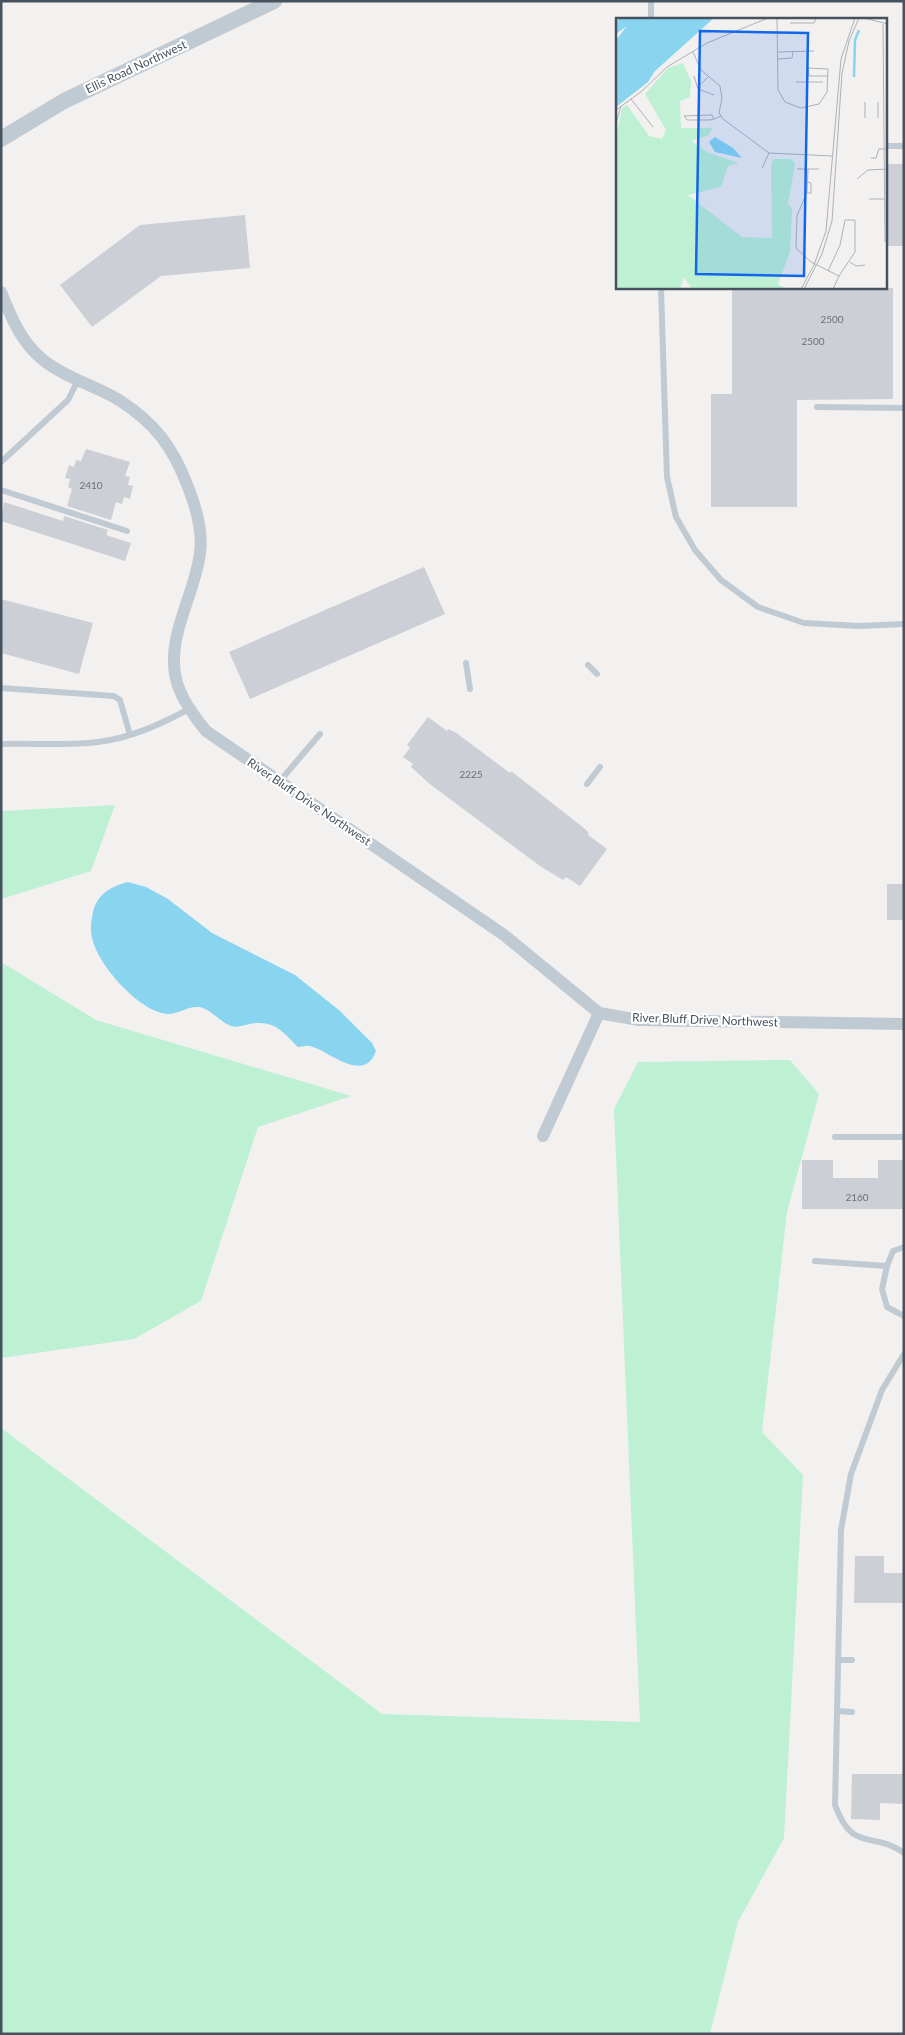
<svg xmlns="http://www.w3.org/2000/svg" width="905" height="2035" viewBox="0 0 905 2035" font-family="Lato,sans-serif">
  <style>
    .green { fill: #bef1d4 }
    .water { fill: #89d5ef }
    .building { fill: #cccfd5 }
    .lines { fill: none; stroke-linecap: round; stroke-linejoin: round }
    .service { stroke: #c0cad2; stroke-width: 6 }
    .minor { stroke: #c0cad2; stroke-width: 12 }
    .tertiary { stroke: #c0cad2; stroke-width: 16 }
    .labels { text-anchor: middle; stroke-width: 4.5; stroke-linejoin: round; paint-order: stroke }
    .number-label { font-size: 10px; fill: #68717c }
    .street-label { font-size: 12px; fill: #47525f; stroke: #fff }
    .inset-river { fill: none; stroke: #89d5ef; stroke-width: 2.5 }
    .inset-road { fill: none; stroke: #aeb1b6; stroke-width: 1 }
    .view { fill: #1366ea; fill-opacity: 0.15; stroke: #1366ea; stroke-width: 2.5 }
    .inset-edge { fill: none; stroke: #47525f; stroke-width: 2.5 }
  </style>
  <rect width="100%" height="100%" fill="#f3f0f0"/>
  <path class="green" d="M115 805 91 871 1 899V811Z
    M1 962 96 1020 351 1096 258 1127 201 1301 134 1339 1 1358Z
    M790 1060 819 1094 787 1212 762 1432 803 1475 784 1838 738 1922 710 2034H1V1428L382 1714 640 1722 614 1109 638 1062Z"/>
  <path class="water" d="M128 882 146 887 168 899 212 933 295 975 340 1011 372 1043 376 1051C364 1085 328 1050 310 1046 306 1045 301 1047 298 1047 283 1032 274 1019 250 1024 244 1025 238 1028 231 1026 220 1022 211 1009 199 1007 185 1006 176 1017 162 1013 136 1007 98 965 92 938 90 930 91 921 93 912 97 894 112 886 128 882Z"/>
  <path class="building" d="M886 164H904V246H886Z
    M245 215 250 268 161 276 92 327 60 285 140 225Z
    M732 288H893V399L797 400V507H711V394H732Z
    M86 449 130 462 125 476 130 477 128 485 133 486 130 499 124 497 122 504 116 502 111 520 67 506 72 489 68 487 70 479 65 478 69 465 74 467 76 460 81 461Z
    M4 502 63 521 64 516 108 530 106 535 131 543 125 561 1 521Z
    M424 567 445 614 250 699 229 652Z
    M1 599 93 623 79 674 1 653Z
    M428 717 447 731 448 729 455 732 510 773 511 771 584 828 589 833 588 835 607 849 580 886 566 877 563 880 540 866 431 785 411 767 413 764 403 757 410 748 407 745Z
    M887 884H904V920H887Z
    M802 1160H833V1178H878V1160H904V1209H802Z
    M855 1556H884V1573H904V1603H854Z
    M852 1774H904V1804L880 1803V1820L851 1819Z"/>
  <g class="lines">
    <path class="service" d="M651 1V19
      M886 146H904
      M661 288 667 477 676 517 695 550 721 580 758 607 804 623 859 626 904 624
      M817 407 904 408
      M1 462 68 400 77 382
      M1 490 127 531
      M466 663 470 689
      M588 665 597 674
      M1 688 114 696 120 700 130 735
      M1 744C33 743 67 746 98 742 131 738 161 724 189 709
      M279 782 320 734
      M587 784 600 767
      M835 1137H904
      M815 1261 887 1266 893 1251 904 1247
      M887 1266 882 1289 887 1307 904 1316
      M904 1354 882 1390 851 1474 841 1530 835 1805C853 1854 872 1830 904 1853
      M838 1660H852
      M837 1711 852 1712"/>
    <path class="minor" d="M1 292C11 317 21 342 42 359 65 378 94 385 119 400 155 423 173 447 188 487 196 507 203 531 200 553 195 595 166 636 176 679 181 699 194 716 206 731L504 935 599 1013 639 1020 904 1024
      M543 1136 599 1013"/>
    <path class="tertiary" d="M1 139 64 101 274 1"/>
  </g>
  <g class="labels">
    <g class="number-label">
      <text x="832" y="323">2500</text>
      <text x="813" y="345">2500</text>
      <text x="91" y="489">2410</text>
      <text x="471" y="778">2225</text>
      <text x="857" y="1201">2160</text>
    </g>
    <g class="street-label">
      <text transform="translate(136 67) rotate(-25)" y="4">Ellis Road Northwest</text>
      <text transform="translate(309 802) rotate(34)" y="4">River Bluff Drive Northwest</text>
      <text transform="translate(705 1020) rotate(2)" y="4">River Bluff Drive Northwest</text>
    </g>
  </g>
  <g transform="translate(616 18)">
    <rect width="271" height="271" fill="#f3f0f0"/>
    <path d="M67 45 75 63 74 79 64 83 65 110H96L93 117 75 123 93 135 123 145 112 148 105 169 72 177 126 219 156 220 155 147 158 141H176L179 146 172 186 176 191 174 234 162 266 170 271H76L68 259 64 271H0V118L6 90 11 87 33 118 46 121 50 112 29 76 52 50Z" fill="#bef1d4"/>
    <path d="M5 0H98L39 53 32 64 0 89V22L11 8 0 16V3ZM99 119 117 130 126 140 99 134 93 124Z" fill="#89d5ef"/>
    <path class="inset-river" d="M238 59 239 22 243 12"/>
    <path class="inset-road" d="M161 0 162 72 169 84 185 90 203 86 211 74 212 51 192 50 193 58H212M248 0 272 6M174 5H198L200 0M267 6 269 224M77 34 85 52 104 68 106 80 103 95 107 101 153 135 216 138M162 34 198 33M162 41 176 40 177 34M78 58 82 71 98 77M180 64H207M81 70 92 59M15 81 37 109M0 92 26 73 51 49 91 25 152 0M249 100V84M262 100V84M98 101 96 97 68 98 71 102H94L98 101 105 98M0 105 5 88M255 140H260L263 131H272M146 150 153 135M181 151H203M192 151 191 174 181 198 180 230 195 244 223 258 217 271M241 161 252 152 272 151M191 175H195V165L192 164M253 181H269M234 244 240 248 249 247M212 253 224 227 229 202H239V234L223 258M185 271 198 247 210 213 225 41 239 0M188 271 206 236 216 203 226 55 233 23 243 0"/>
    <path class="view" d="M84 13 192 15 188 258 80 256Z"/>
    <rect width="271" height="271" class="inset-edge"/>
  </g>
  <rect width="905" height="2035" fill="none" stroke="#47525f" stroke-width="5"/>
</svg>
